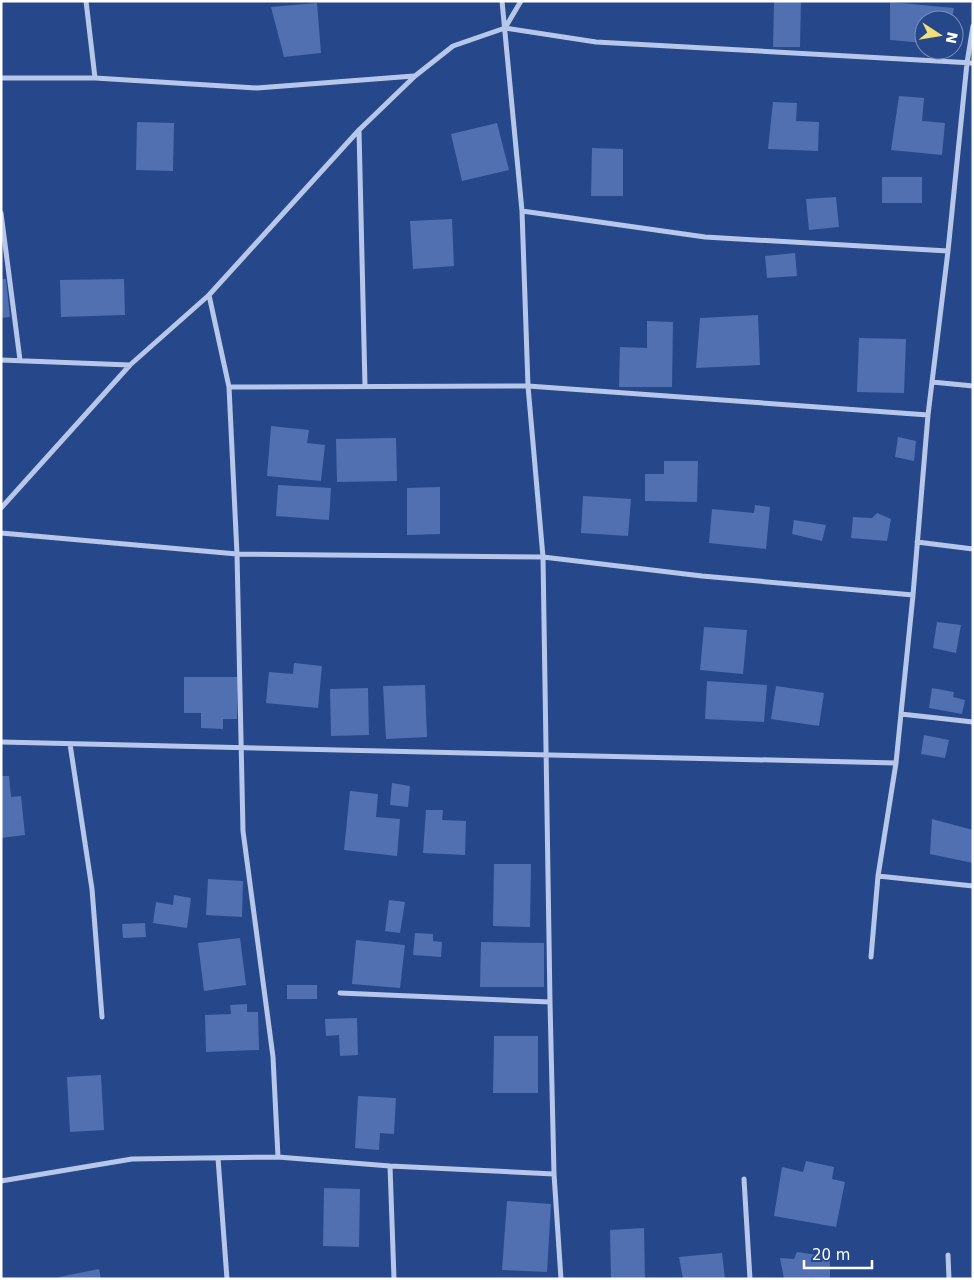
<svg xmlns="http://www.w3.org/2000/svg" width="974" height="1280" viewBox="0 0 974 1280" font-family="'DejaVu Sans',sans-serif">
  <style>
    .building { fill: #5070b2 }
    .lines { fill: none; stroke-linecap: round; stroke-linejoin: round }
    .minor { stroke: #b6c7ea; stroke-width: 5 }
  </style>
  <rect width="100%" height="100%" fill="#27478b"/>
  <path class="building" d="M774 1H801L800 47H773Z
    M890 2 954 8 952 20H924V43L890 40Z
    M317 3 321 53 284 57 271 7Z
    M899 96 924 98 922 121 945 123 942 155 891 150Z
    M773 102 797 103 796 121 819 122 818 151 768 149Z
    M137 122 174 123 173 171 136 170Z
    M497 123 509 170 462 181 451 134Z
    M592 148 623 149V196H591Z
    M882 177H922V203H882Z
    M836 197 839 227 809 230 806 199Z
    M452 219 454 266 413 269 410 221Z
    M795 253 797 276 767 278 765 256Z
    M1 279H6L10 317 1 318Z
    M124 279 125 315 61 317 60 280Z
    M758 315 760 365 696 368 700 318Z
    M647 321 673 322 672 387H619L620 347 647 348Z
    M859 338 906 339 904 393 857 392Z
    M271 426 309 430 307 443 325 445 321 481 267 476Z
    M898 437 916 441 914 461 895 457Z
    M396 438 397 481 337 482 336 439Z
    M664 461H698L697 502 645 501V474H664Z
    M278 485 331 488 329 520 276 516Z
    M440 487V534L407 535V488Z
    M583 496 631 499 628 536 581 533Z
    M755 505 770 507 766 549 709 543 712 509 754 513Z
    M877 513 891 519 887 541 851 538 853 517 872 518Z
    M794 520 826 525 822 541 792 534Z
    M937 622 961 625 956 653 933 648Z
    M704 627 747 630 743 674 700 670Z
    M294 663 322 666 318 708 266 703 269 672 293 674Z
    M184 677H238L237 719H223V729L201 728V713H184Z
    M707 681 767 685 764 722 705 719Z
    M425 685 427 737 386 739 383 686Z
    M776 686 824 693 819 726 771 719Z
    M368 688 369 735 331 736 330 689Z
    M932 688 954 692 953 697 965 700 962 714 929 708Z
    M924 735 949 740 945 758 921 754Z
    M1 776H9L11 797 21 796 25 835 1 838Z
    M392 783 410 786 408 807 390 805Z
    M350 791 378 794 376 817 400 819 397 856 344 850Z
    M426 810H443L442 820 466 821 465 855 423 853Z
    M932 819 973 830V863L930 854Z
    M494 864H531L530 927 493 926Z
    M208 879 243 881 242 917 206 915Z
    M174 895 191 898 187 928 153 923 156 902 173 905Z
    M389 900 405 902 400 933 385 931Z
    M145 923 146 937 123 938 122 924Z
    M415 933 433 934V941L442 942 441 957 413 955Z
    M240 938 246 985 204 991 198 943Z
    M356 940 405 945 400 988 352 984Z
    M481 942 544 943V987H480Z
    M287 985H317V999H287Z
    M247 1004V1012H258L259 1050 206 1052 205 1015 231 1014 230 1005Z
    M357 1018 358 1055 340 1056 339 1035 326 1036 325 1019Z
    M494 1036H538V1093H493Z
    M101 1075 104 1130 70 1132 67 1077Z
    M358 1096 396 1098 394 1134 380 1133 379 1150 355 1148Z
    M806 1161 834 1167 832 1179 845 1182 836 1227 774 1216 782 1167 803 1172Z
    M324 1188 360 1189 359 1247 323 1246Z
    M507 1201 551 1204 547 1272 502 1270Z
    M644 1228 645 1279H611L610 1230Z
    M797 1252 830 1257V1279H784L780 1258 794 1259Z
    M722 1253 725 1279H683L679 1257Z
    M99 1269 101 1279H59V1277Z"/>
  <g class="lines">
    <path class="minor" d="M86 1 95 78
      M502 1 522 211 528 386 543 557 550 1002 554 1174 561 1279
      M973 26 967 63 948 251 928 415 913 595 896 763 878 876 973 886
      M505 28 596 42 973 63
      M1 78H95L257 88 414 76
      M359 130 365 386
      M522 211 705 237 948 251
      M1 213 20 360
      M209 295 229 387 237 554 243 831 273 1057 278 1157
      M1 360 130 365
      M932 382 973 386
      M229 387 528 386 928 415
      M1 508 130 365 209 295 359 130 415 76 453 46 505 28 521 1
      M1 533 237 554 543 557 702 576 913 595
      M917 542 973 549
      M901 714 973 722
      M1 742 896 763
      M70 744 92 889 102 1017
      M871 957 878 876
      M340 993 550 1002
      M218 1158 227 1279
      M390 1166 394 1279
      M744 1179 750 1279
      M1 1181 132 1159 278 1157 390 1166 554 1174
      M948 1255 949 1279"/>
  </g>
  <rect width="974" height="1280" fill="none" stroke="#ffffff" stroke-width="5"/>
  <g transform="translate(939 35) rotate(102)"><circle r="24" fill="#27478b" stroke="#7d91b9"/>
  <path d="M0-4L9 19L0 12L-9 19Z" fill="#f2de7b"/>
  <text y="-8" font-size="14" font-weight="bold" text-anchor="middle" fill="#ffffff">N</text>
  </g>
  <path d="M804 1260v8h68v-8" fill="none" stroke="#ffffff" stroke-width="2.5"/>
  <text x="812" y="1260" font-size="15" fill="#ffffff" stroke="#27478b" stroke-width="4" paint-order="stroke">20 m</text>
</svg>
